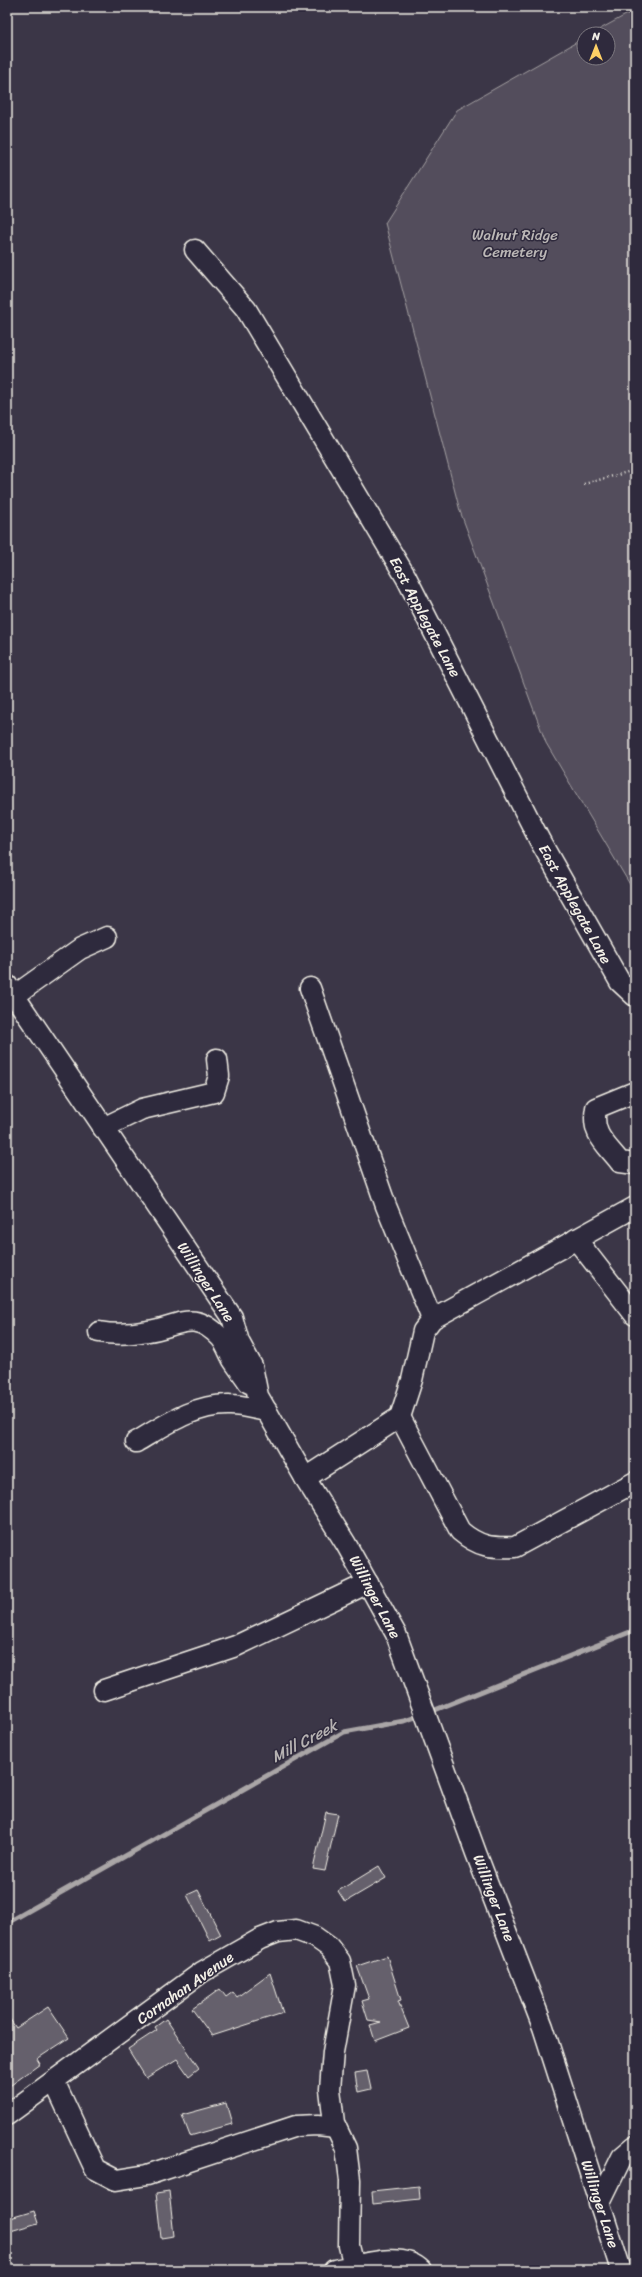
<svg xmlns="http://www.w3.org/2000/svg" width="642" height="2277" viewBox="0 0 642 2277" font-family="Sriracha,sans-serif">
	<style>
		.green { fill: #534e5c; stroke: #a4a0a2 }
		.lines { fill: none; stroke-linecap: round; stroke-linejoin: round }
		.stream { stroke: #aaa6a7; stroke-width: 5 }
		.building { fill: #65616c; stroke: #f4f1e8 }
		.minor-casing { stroke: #f4f1e8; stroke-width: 23 }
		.path { stroke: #f4f1e8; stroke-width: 2.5; stroke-dasharray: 1 3; stroke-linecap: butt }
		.minor { stroke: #2f2a3d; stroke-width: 20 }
		.labels { text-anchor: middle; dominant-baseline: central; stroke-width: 3; stroke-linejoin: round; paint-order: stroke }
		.park-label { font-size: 15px; fill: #bcb8b7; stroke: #2f2a3d }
		.street-label { font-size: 15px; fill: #f4f1e8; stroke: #2f2a3d }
		.water-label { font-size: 16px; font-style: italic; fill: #b6b2b2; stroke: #2f2a3d }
	</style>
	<rect width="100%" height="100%" fill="#3b3647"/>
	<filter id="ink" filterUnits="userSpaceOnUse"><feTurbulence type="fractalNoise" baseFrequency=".025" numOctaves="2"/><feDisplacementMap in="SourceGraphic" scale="8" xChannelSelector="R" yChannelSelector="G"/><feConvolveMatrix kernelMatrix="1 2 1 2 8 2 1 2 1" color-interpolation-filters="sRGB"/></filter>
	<g filter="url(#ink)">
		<path class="green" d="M635,10V893L546,743L460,511L385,223L457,110L584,38V58H608V34H591Z"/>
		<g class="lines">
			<g class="stream">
				<path d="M430,1712L635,1630"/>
				<path d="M7,1923L344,1732L404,1721L422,1715"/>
			</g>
		</g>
		<g class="building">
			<path d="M326,1812L338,1814L325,1871L313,1869Z"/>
			<path d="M379,1866L386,1878L345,1902L338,1891Z"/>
			<path d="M198,1890L221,1935L210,1941L187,1895Z"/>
			<path d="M387,1956L401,2000L398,2001L409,2028L375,2041L370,2025L381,2022L368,2020L362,2001L369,1999L357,1966Z"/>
			<path d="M270,1973L283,2013L212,2036L192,2009L220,1989L226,1997L233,1992L237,1997Z"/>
			<path d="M48,2007L69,2038L37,2059L40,2064L7,2088V2015L16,2028Z"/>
			<path d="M166,2019L199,2068L189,2076L177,2059L146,2078L128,2049L157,2030L155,2027Z"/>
			<path d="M367,2071L371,2089L358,2092L355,2073Z"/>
			<path d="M226,2103L232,2124L190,2136L182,2115Z"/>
			<path d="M419,2186L420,2199L373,2204L372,2191Z"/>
			<path d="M169,2191L174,2236L161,2238L156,2193Z"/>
			<path d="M34,2211L38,2223L7,2232V2219Z"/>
		</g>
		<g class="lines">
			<defs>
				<g id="minor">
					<path d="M195,250L246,309L406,577L540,841L620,982L635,996"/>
					<path d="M7,985L232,1317L239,1342L252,1366L258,1396L305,1478L346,1544L396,1634L476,1853L543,2027L621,2270"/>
					<path d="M310,988L386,1206L432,1319"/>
					<path d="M14,996L80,949L107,937"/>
					<path d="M635,1092L596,1108C591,1134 605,1143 620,1162L635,1164"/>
					<path d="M103,1128L142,1109L214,1092L219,1076L217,1059"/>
					<path d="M576,1239L635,1315"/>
					<path d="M99,1332C115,1335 131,1334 148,1331C178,1327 193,1308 221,1338C226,1344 229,1353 233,1360C238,1368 244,1375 249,1383"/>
					<path d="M400,1417L460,1531C479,1547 491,1548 515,1547L635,1482"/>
					<path d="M136,1442C165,1425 195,1404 230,1405C242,1405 255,1409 267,1411"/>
					<path d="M305,1478L400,1417L412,1380L423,1331L432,1319L635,1207"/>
					<path d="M104,1690L236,1646L368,1583"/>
					<path d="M54,2081L95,2169L116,2180L147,2175L296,2126L318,2125L336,2127"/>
					<path d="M7,2115L202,1972L260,1939L278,1932L296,1930L315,1937L329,1947L340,1961L345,1985L333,2052L330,2089L334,2123L346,2148L350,2180L349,2246L355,2270"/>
					<path d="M599,2204L622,2157L635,2146"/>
					<path d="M334,2270C358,2266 402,2250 421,2270"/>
				</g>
			</defs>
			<use href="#minor" class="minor-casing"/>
			<path class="path" d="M584,484L635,470"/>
			<use href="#minor" class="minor"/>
		</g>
	</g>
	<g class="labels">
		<g class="park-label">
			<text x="515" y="235">Walnut Ridge<tspan x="515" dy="17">Cemetery</tspan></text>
		</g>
		<g class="street-label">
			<text transform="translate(425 617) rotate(62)">East Applegate Lane</text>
			<text transform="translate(575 904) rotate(61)">East Applegate Lane</text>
			<text transform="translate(206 1282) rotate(57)">Willinger Lane</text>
			<text transform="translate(375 1597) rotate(62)">Willinger Lane</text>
			<text transform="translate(494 1898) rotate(69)">Willinger Lane</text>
			<text transform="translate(185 1988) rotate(-35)">Cornahan Avenue</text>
			<text transform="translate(600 2204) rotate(72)">Willinger Lane</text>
		</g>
		<g class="water-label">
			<text transform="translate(304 1741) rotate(-28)">Mill Creek</text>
		</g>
	</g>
	<rect width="642" height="2277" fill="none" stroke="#2f2a3d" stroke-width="24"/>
	<rect x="12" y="12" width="618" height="2253" fill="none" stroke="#f4f1e8" stroke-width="1.5" filter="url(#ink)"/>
	<g transform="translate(596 46)"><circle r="19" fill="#2f2a3d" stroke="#7e7a81"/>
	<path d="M0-3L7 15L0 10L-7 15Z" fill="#ffd166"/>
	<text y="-6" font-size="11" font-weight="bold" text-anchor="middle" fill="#f4f1e8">N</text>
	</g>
</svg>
